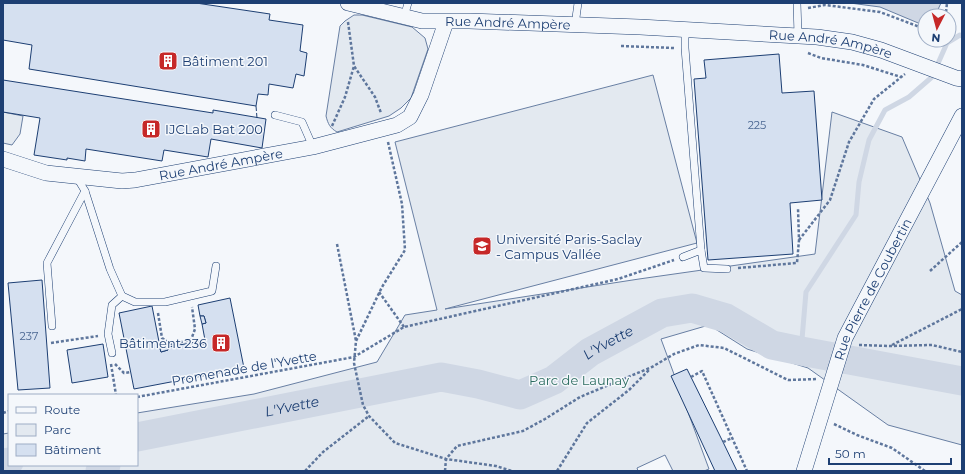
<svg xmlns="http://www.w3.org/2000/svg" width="965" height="474" viewBox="0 0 965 474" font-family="Montserrat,sans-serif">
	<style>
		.green { fill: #e3e9f0; stroke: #687fa3 }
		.water { fill: #cfd7e4; stroke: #687fa3 }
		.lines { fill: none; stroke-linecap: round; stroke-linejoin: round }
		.stream { stroke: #cfd7e4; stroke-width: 5 }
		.river { stroke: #cfd7e4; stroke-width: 29 }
		.building { fill: #d5e0f0; stroke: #1d3f73 }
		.service-casing { stroke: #1d3f73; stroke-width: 8 }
		.minor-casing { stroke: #1d3f73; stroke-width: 16 }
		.path { stroke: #5e769c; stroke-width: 2.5; stroke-dasharray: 3 2; stroke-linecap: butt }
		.service { stroke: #f4f7fb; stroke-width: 7 }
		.minor { stroke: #f4f7fb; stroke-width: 15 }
		.fence { stroke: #1d3f73; stroke-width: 1; stroke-dasharray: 5 2; stroke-linecap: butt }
		.labels { text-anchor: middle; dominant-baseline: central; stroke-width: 3; stroke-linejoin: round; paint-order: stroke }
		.number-label { font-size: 11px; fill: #4b6792 }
		.street-label { font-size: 13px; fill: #1d3f73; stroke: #f4f7fb }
		.poi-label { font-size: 13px; fill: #1d3f73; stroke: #f4f7fb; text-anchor: start }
		.park-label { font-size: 13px; fill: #2c6c60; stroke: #f4f7fb }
		.water-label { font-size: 14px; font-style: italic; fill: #1d3f73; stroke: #f4f7fb }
	</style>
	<rect width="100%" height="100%" fill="#f4f7fb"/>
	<g class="green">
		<path d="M354,15H362L412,27L425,38L428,49L411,98L401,108L389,116L337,132C330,128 328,124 326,116L340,26L345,21Z"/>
		<path d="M653,75L697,243L445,309L639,279L815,254L832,112L902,137L930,203L955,291L962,295V445L888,425L808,368L747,349L709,325L661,339L709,469L704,471H673L665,455L637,468L638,471H3V434L9,433V465H137V413L254,394L377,362L405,315L437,310L395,142Z"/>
		<path d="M3,112L23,116L20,134L12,145L3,143Z"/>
	</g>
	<path class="water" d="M850,3H941L935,16H925V23L923,25L880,7Z"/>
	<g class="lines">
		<path class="stream" d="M801,351L806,292L856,215L859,182L869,140L885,110L909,97L932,77L947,43L960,35L962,36"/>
		<g class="river">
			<path id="s1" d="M137,437L441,377L478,384L520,395L554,380L590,352L662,313L692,308L726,318L772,345L801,351L962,381"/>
			<path d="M3,463L9,462"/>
			<path d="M100,471L106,465"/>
		</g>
	</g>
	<g class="building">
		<path d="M3,3H196L270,14L269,20L303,25L300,51L307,53L304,76L296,74L293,88L269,84L268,95L258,94L256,106L29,69L32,45L3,40Z"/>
		<path d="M779,54L782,93L814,91L822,200L790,203L793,254L708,260L694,79L706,78L704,60Z"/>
		<path d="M3,80L213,113V110L266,119L262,148L211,139L208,157L164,150L162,161L86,149L85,161L67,158V160L34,155L40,118L3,112Z"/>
		<path d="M42,280L50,388L18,390L8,283Z"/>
		<path d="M230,298L244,368L134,389L119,313L152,306L161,352L168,350V347L196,342L197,346L204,344L203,340H205L202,324L206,323L204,316H200L198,305Z"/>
		<path d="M200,316H204L206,323L202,324Z"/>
		<path d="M203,340L204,344L197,346L196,342Z"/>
		<path d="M103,344L108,377L72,383L67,350Z"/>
		<path d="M168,347V350L161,352L160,349Z"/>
		<path d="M687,369L723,442L737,471H715L671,376Z"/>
	</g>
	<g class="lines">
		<defs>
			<g id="service">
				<path d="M797,3L798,35"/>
				<path d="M404,17L408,3"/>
				<path d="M575,25L578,3"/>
				<path d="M685,31V48L701,250"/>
				<path d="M275,115L302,122L313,147"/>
				<path d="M76,176L85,191L110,269L122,296"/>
				<path d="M683,257L701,250L704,268L727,269"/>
				<path d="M52,326L47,263L85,191"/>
				<path d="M112,353L108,334L112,305L122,296L135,302H165L212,291L216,266"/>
			</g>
			<g id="minor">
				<path id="s2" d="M348,3L422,21H469L640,27L817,37L852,42L881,50L956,78L962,79"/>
				<path id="s3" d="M3,159L46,173L122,181L135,180L313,147L397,125L410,117L421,95L446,22"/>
				<path id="s4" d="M804,471L845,338L962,116"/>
			</g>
		</defs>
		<use href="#service" class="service-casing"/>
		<use href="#minor" class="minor-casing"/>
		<g class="path">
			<path d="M808,8L825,5L880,12L925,29"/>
			<path d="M943,16L946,12L947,3"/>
			<path d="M348,22L354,66L375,97L381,113"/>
			<path d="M621,46L674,48"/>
			<path d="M808,53L821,58L863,65L901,77"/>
			<path d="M332,126L345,97L354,66"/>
			<path d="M388,142L402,204L405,250L382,287L356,341L354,363L363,405L369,416L395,443L446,459L496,466L512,471"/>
			<path d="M799,240L830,200L849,142L874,99L905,74"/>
			<path d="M337,244L356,341"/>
			<path d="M738,268L797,263L799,240L798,208"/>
			<path d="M930,271L962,242"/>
			<path d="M379,292L404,327"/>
			<path d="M158,313L162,338L171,344L191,340L195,329L192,307"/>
			<path d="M51,343L98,336"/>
			<path d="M859,345L889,346L932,345L962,352"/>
			<path d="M892,345L962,309"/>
			<path d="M111,364L116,395"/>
			<path d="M115,364L124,373L131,372"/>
			<path d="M691,377L702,371L747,471"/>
			<path d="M137,397L354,357L404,327L618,279L674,260"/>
			<path d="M3,413L9,411"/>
			<path d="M834,424L857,435L892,448L925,471"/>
			<path d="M723,442L732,438"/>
			<path d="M305,471L323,452L369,416"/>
			<path d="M445,471L446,459L457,446L523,431L545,419L580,397L652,367L674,354L699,345L724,348L788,380L817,379"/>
			<path d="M557,471L587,423L629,390L650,369"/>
		</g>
		<use href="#service" class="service"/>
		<use href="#minor" class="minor"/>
		<path class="fence" d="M256,106L257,118"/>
	</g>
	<defs>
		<symbol id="building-square" viewBox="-11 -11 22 22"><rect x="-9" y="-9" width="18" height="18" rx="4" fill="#c62828" stroke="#f4f7fb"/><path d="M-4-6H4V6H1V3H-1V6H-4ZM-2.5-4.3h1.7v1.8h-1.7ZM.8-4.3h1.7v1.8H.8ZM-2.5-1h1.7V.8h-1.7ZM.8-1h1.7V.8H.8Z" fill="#fff"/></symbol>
		<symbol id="university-square" viewBox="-11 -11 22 22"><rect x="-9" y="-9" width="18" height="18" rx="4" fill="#c62828" stroke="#f4f7fb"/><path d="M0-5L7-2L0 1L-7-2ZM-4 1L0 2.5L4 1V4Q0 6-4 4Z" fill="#fff"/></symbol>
	</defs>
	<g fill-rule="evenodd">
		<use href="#building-square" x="157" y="50" width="22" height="22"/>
		<use href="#building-square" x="140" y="118" width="22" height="22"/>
		<use href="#university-square" x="471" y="235" width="22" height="22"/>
		<use href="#building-square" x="210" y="332" width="22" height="22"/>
	</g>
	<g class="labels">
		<g class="number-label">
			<text x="757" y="125">225</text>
			<text x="29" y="336">237</text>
		</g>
		<g class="street-label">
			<text stroke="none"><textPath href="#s2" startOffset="162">Rue André Ampère</textPath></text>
			<text stroke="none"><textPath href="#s2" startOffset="486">Rue André Ampère</textPath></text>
			<text stroke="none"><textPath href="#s3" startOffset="222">Rue André Ampère</textPath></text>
			<text stroke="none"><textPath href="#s4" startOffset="195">Rue Pierre de Coubertin</textPath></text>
			<text transform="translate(244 368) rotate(-10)">Promenade de l'Yvette</text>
		</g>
		<g class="poi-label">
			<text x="182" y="61">Bâtiment 201</text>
			<text x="165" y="129">IJCLab Bat 200</text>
			<text x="496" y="239">Université Paris-Saclay<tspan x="496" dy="15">- Campus Vallée</tspan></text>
			<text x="207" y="343" text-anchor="end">Bâtiment 236</text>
		</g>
		<g class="park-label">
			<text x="579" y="380">Parc de Launay</text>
		</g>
		<g class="water-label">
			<text stroke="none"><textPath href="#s1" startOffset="494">L'Yvette</textPath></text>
			<text stroke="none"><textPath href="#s1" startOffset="158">L'Yvette</textPath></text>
		</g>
	</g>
	<rect width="965" height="474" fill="none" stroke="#1d3f73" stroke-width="8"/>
	<rect x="8" y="394" width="130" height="72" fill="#f4f7fb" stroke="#9eadc5"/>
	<rect x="16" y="407" width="20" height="6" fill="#f4f7fb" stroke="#9eadc5"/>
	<text x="44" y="414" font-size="12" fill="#1d3f73">Route</text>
	<rect x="16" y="424" width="20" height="12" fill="#e3e9f0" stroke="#9eadc5"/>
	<text x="44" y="434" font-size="12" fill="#1d3f73">Parc</text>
	<rect x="16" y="444" width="20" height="12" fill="#d5e0f0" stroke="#9eadc5"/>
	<text x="44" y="454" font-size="12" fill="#1d3f73">Bâtiment</text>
	<g transform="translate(937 28) rotate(186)"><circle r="19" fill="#f4f7fb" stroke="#9eadc5"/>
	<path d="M0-3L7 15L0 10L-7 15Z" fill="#c62828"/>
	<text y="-6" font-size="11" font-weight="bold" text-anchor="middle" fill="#1d3f73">N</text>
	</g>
	<path d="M829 458v6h122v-6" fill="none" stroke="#1d3f73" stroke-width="2"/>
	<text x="835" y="458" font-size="12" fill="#1d3f73" stroke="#f4f7fb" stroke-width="3" paint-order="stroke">50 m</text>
</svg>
